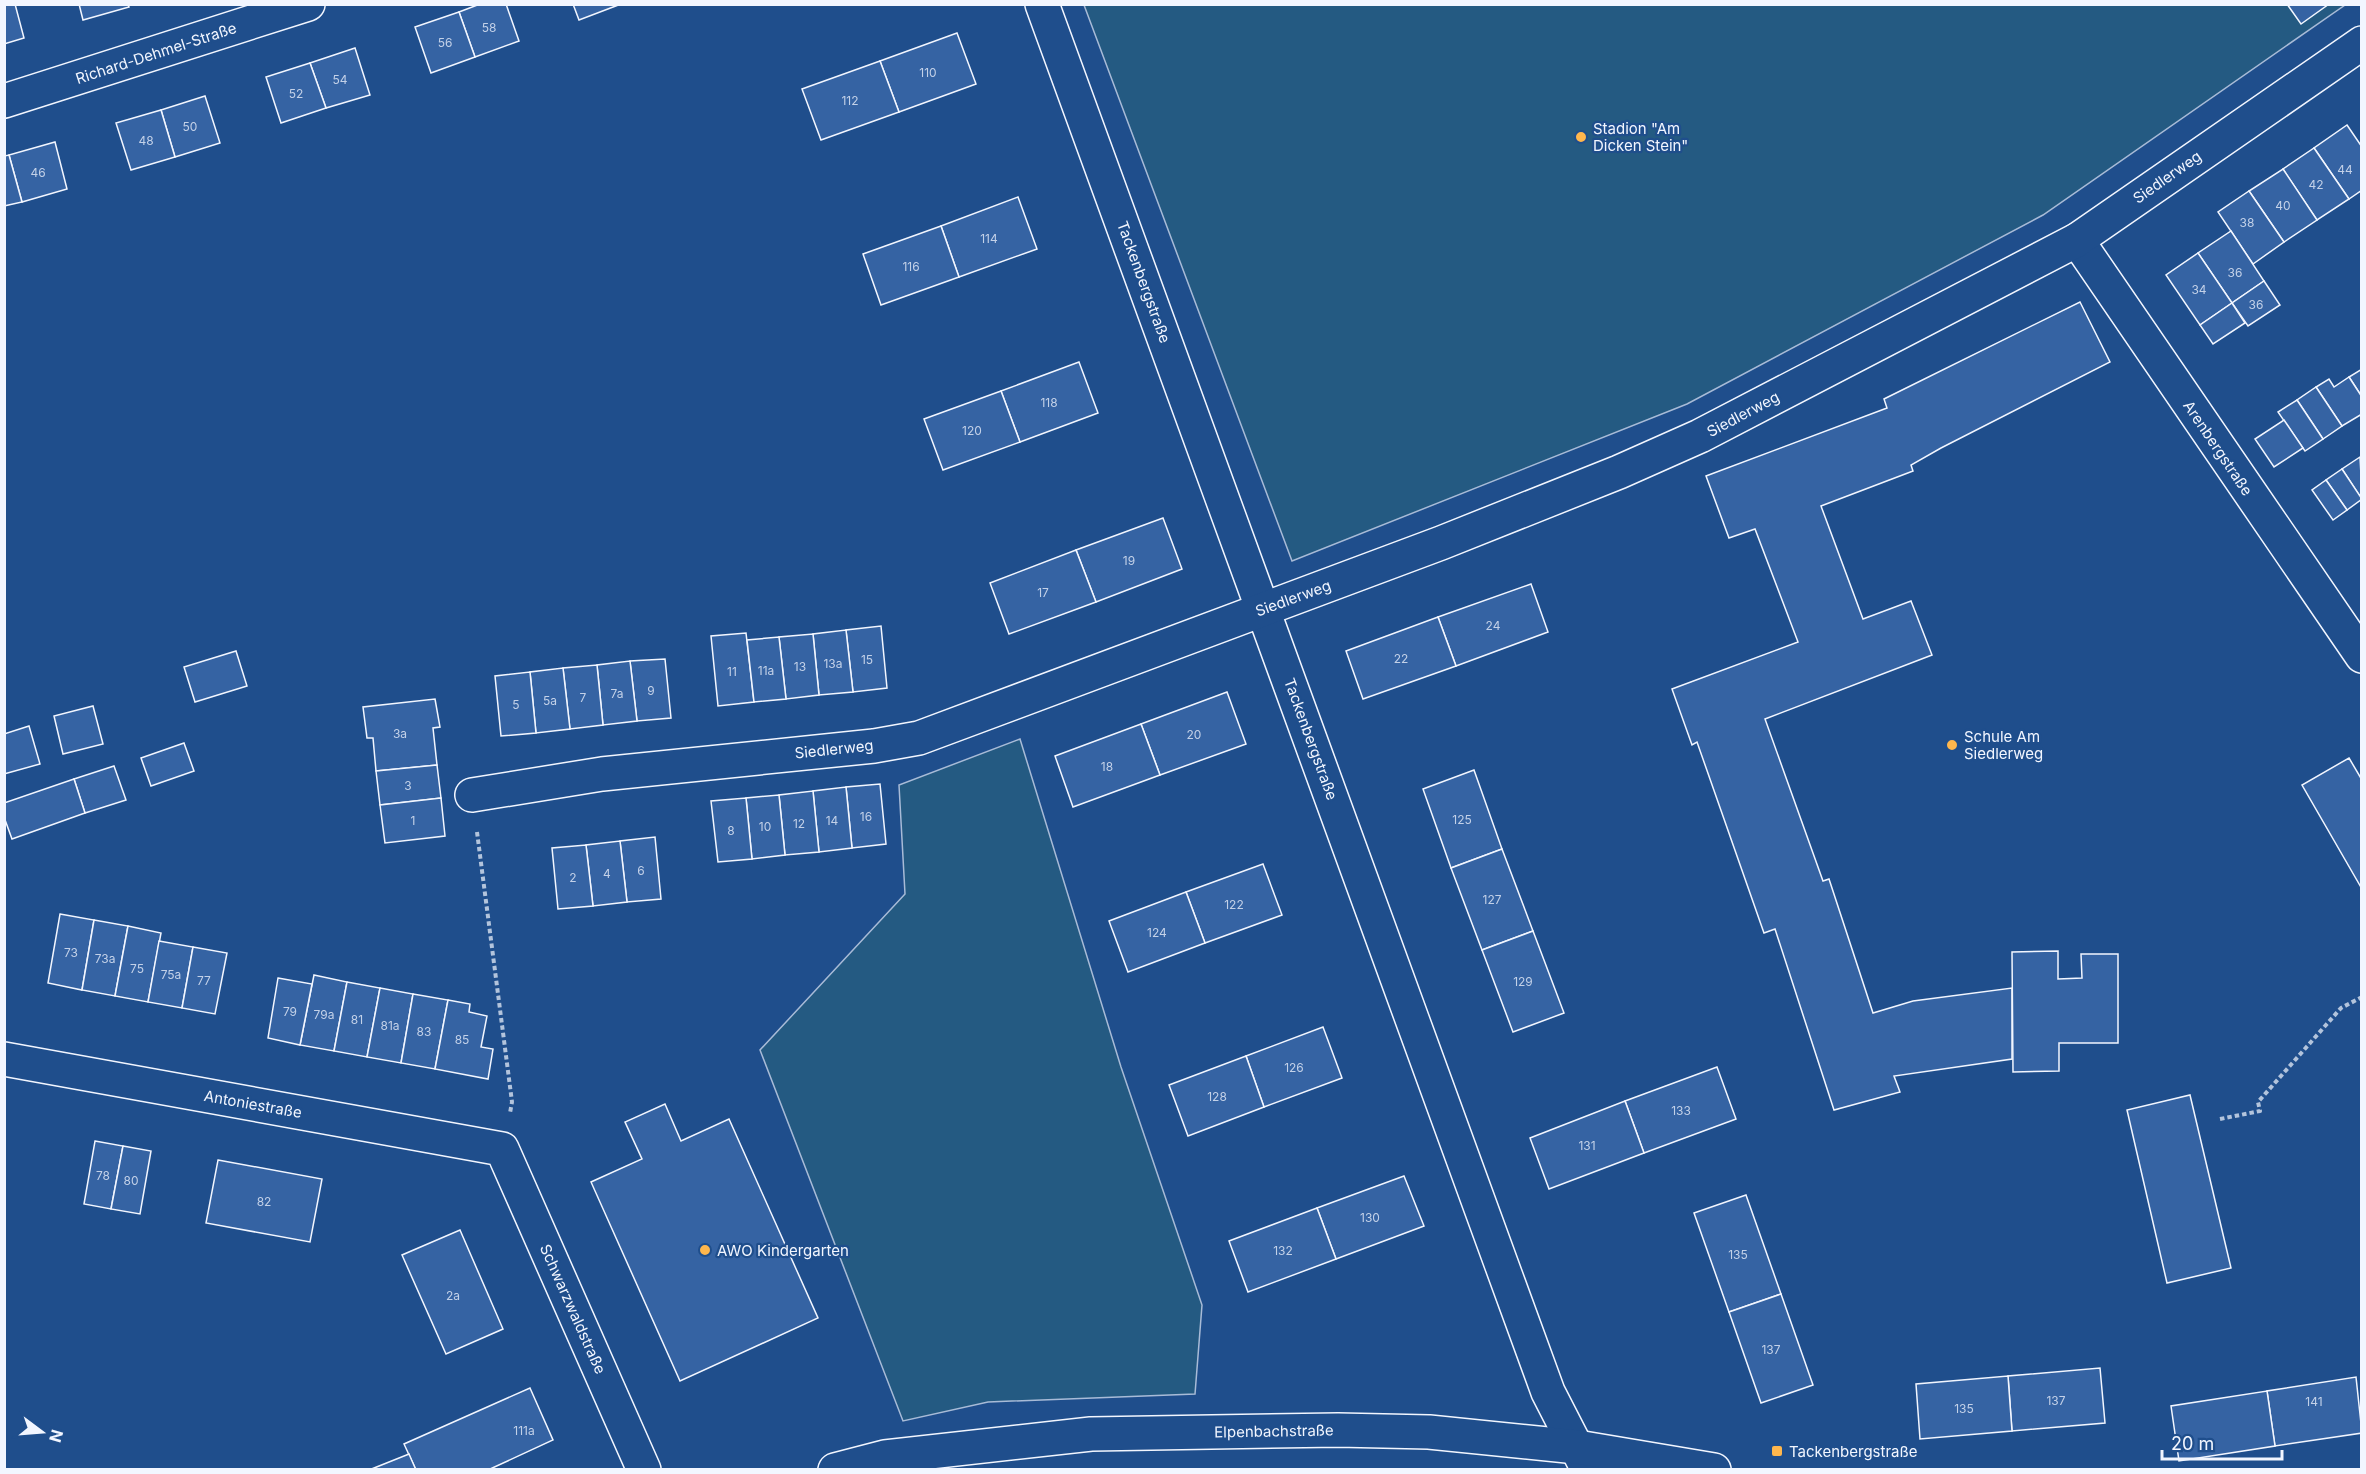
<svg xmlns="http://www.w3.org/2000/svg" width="2366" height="1474" viewBox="0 0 2366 1474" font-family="Inter,sans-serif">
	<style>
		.green { fill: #245a82; stroke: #a8bbd7; stroke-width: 1.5 }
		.building { fill: #3563a3; stroke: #f2f6ff; stroke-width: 1.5 }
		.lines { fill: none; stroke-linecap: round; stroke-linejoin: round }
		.minor-casing { stroke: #f2f6ff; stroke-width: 36 }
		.path { stroke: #b3c4dc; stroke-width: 4; stroke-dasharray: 4.5 3; stroke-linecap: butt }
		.minor { stroke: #1f4e8c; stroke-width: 33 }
		.poi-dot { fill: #ffb74d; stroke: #1f4e8c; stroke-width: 2 }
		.labels { text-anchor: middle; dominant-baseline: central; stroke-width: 4.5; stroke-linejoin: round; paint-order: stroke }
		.number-label { font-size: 12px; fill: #c3d1e8 }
		.street-label { font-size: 15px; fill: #f2f6ff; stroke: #1f4e8c }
		.poi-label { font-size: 15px; fill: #f2f6ff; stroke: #1f4e8c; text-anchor: start }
	</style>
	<rect width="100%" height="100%" fill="#1f4e8c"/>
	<g class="green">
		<path d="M1084,5H2345L2043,215L1687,404L1292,561Z"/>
		<path d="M1020,739L1121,1067L1202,1305L1195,1394L988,1402L903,1421L760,1050L905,894L899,785Z"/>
	</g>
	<g class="building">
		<path d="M4,4H15L24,38L4,44Z"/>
		<path d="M79,4H128L129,7L83,20Z"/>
		<path d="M480,4H506L519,41L475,57L459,12Z"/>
		<path d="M573,4H621L579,20Z"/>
		<path d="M2287,4H2329L2301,24Z"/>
		<path d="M459,12L475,57L431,73L415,27Z"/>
		<path d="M957,33L976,84L899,112L880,61Z"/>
		<path d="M355,48L370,95L326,108L310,63Z"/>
		<path d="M880,61L899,112L821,140L802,89Z"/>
		<path d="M310,63L326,108L281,123L266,77Z"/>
		<path d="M205,96L220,143L175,157L161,110Z"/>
		<path d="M161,110L175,157L131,170L116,123Z"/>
		<path d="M2347,125L2362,147V190L2349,199L2314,148Z"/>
		<path d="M55,142L67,189L22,202L9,155Z"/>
		<path d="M2314,148L2349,199L2317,220L2283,169Z"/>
		<path d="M9,155L22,202L4,206V156Z"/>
		<path d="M2283,169L2317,220L2284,242L2249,191Z"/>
		<path d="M2249,191L2284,242L2253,264L2218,212Z"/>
		<path d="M1018,197L1037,249L959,277L941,226Z"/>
		<path d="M941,226L959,277L881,305L863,254Z"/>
		<path d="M2231,231L2264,281L2232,303L2198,253Z"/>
		<path d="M2198,253L2232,303L2200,325L2166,275Z"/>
		<path d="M2264,281L2280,305L2248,326L2232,303Z"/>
		<path d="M2080,302L2110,362L1941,448L1911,465L1913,471L1821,506L1863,619L1911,601L1932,655L1765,719L1823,881L1829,879L1873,1013L1913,1001L2012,988V1059L1894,1076L1900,1092L1834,1110L1775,929L1764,933L1697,742L1692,745L1672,689L1798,642L1755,529L1729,538L1706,476L1887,408L1884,399Z"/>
		<path d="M2232,303L2245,323L2213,344L2200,325Z"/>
		<path d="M1079,362L1098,413L1020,442L1001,391Z"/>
		<path d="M2362,369V397L2349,377Z"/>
		<path d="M2349,377L2362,397V414L2342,426L2316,387L2329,379L2334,387Z"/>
		<path d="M2316,387L2342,426L2323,439L2297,400Z"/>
		<path d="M1001,391L1020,442L943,470L924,419Z"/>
		<path d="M2297,400L2323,439L2305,451L2278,412Z"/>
		<path d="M2284,420L2303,448L2274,467L2255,439Z"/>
		<path d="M2360,457L2362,494L2359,495L2342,469Z"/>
		<path d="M2342,469L2362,499L2347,510L2326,480Z"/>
		<path d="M2326,480L2347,510L2333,520L2312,490Z"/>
		<path d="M1163,518L1182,569L1096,602L1076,550Z"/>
		<path d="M1076,550L1096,602L1009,634L990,583Z"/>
		<path d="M1531,584L1548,632L1456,666L1438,617Z"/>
		<path d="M1438,617L1456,666L1363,699L1346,651Z"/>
		<path d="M881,626L887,688L853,692L846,630Z"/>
		<path d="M846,630L853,692L819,695L813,634Z"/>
		<path d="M746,633L754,702L718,706L711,636Z"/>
		<path d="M813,634L819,695L786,699L779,637Z"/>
		<path d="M779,637L786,699L754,702L747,640Z"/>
		<path d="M236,651L247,686L195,702L184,667Z"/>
		<path d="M665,659L671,718L637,721L630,661Z"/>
		<path d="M630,661L637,721L603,725L597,665Z"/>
		<path d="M597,665L603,725L570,729L563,668Z"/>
		<path d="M563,668L570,729L536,733L530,672Z"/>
		<path d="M530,672L536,733L501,736L495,676Z"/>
		<path d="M1227,692L1246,744L1160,775L1141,724Z"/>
		<path d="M435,699L440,727L433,728L437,765L376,771L373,738H367L363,707Z"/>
		<path d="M93,706L103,744L63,754L54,716Z"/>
		<path d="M1141,724L1160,775L1073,807L1055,756Z"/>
		<path d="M29,726L40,764L4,774V734Z"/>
		<path d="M184,743L194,771L151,786L141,758Z"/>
		<path d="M2349,758L2362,780V889L2302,785Z"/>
		<path d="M437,765L441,798L380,805L376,771Z"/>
		<path d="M114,766L126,800L85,813L74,779Z"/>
		<path d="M1474,770L1502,849L1451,868L1423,789Z"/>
		<path d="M74,779L85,813L12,839L4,817V803Z"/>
		<path d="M880,784L886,844L852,848L846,787Z"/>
		<path d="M846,787L852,848L819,852L813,791Z"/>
		<path d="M813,791L819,852L785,855L779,795Z"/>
		<path d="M779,795L785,855L752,859L746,798Z"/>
		<path d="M441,798L445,836L385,843L380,805Z"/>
		<path d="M746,798L752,859L718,862L711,801Z"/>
		<path d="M655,837L661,899L627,902L620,841Z"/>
		<path d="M620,841L627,902L593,906L586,845Z"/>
		<path d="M586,845L593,906L558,909L552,848Z"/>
		<path d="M1502,849L1533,931L1482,950L1451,868Z"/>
		<path d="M1263,864L1282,915L1205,943L1186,892Z"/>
		<path d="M1186,892L1205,943L1128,972L1109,921Z"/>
		<path d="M60,914L94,920L82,990L48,983Z"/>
		<path d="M94,920L128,926L115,996L82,990Z"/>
		<path d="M128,926L161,933L148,1002L115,996Z"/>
		<path d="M1533,931L1564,1013L1513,1032L1482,950Z"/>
		<path d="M159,941L193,947L182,1008L148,1002Z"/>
		<path d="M193,947L227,953L215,1014L182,1008Z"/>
		<path d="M2058,951V979L2082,978L2081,954H2118V1043H2059V1071L2013,1072L2012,952Z"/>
		<path d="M314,975L347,982L334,1051L300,1045Z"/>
		<path d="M278,978L312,984L300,1045L268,1038Z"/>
		<path d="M347,982L380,988L367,1057L334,1051Z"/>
		<path d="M380,988L413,994L401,1063L367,1057Z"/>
		<path d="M413,994L448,1000L435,1069L401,1063Z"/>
		<path d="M448,1000L470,1004L469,1012L487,1016L481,1047L493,1049L488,1079L435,1069Z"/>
		<path d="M1323,1027L1342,1078L1264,1107L1246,1056Z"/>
		<path d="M1246,1056L1264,1107L1188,1136L1169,1085Z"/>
		<path d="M1717,1067L1736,1119L1644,1153L1625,1101Z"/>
		<path d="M2190,1095L2231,1268L2167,1283L2127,1110Z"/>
		<path d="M1625,1101L1644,1153L1549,1189L1530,1138Z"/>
		<path d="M665,1104L681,1141L729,1119L818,1318L680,1381L591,1182L642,1159L625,1122Z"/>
		<path d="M95,1141L123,1146L111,1209L84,1204Z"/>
		<path d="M123,1146L151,1151L140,1214L111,1209Z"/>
		<path d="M218,1160L322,1179L310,1242L206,1223Z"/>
		<path d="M1404,1176L1424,1226L1336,1259L1317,1208Z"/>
		<path d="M1746,1195L1781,1294L1729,1312L1694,1213Z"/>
		<path d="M1317,1208L1336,1259L1248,1292L1229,1241Z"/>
		<path d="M460,1230L503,1329L446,1354L402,1255Z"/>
		<path d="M1781,1294L1813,1385L1761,1403L1729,1312Z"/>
		<path d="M2100,1368L2105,1423L2012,1431L2008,1376Z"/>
		<path d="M2008,1376L2012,1431L1920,1439L1916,1384Z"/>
		<path d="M2356,1377L2362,1433L2275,1446L2267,1391Z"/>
		<path d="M530,1388L553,1440L488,1470H416L404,1444Z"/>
		<path d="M2267,1391L2275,1446L2179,1461L2171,1406Z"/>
		<path d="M409,1454L416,1470H369Z"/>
	</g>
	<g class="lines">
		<defs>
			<g id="minor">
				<path d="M1042,4L1548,1392L1588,1470"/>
				<path d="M4,101L308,4"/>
				<path d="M2077,240L2362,656"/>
				<path d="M472,795L602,774L874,746L919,738L1441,543L1619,472L1700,436L2077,240L2362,43"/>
				<path d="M4,1059L502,1149L644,1470"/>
				<path d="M835,1470L885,1457L1091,1434L1338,1430L1429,1432L1577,1447L1714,1470"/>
			</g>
		</defs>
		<use href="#minor" class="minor-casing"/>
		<g class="path">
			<path d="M477,832L512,1102L510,1113"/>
			<path d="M2220,1119L2260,1111L2258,1102L2341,1008L2362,997"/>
		</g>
		<use href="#minor" class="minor"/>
	</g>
	<g class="poi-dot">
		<circle cx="1581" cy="137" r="6"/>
		<circle cx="1952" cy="745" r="6"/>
		<circle cx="705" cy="1250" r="6"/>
		<rect x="1771" y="1445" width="12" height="12" rx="3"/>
	</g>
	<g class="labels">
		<g class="number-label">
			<text x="489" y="27">58</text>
			<text x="445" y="42">56</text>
			<text x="928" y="72">110</text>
			<text x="340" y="79">54</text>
			<text x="296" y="93">52</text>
			<text x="850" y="100">112</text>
			<text x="190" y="126">50</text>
			<text x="146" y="140">48</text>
			<text x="2345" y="169">44</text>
			<text x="38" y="172">46</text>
			<text x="2316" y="184">42</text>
			<text x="2283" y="205">40</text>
			<text x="2247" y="222">38</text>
			<text x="989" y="238">114</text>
			<text x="911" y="266">116</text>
			<text x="2235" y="272">36</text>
			<text x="2199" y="289">34</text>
			<text x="2256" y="304">36</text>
			<text x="1049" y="402">118</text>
			<text x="972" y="430">120</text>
			<text x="1129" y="560">19</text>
			<text x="1043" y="592">17</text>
			<text x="1493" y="625">24</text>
			<text x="1401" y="658">22</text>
			<text x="867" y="659">15</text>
			<text x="833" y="663">13a</text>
			<text x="800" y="666">13</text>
			<text x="766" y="670">11a</text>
			<text x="732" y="671">11</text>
			<text x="651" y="690">9</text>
			<text x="617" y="693">7a</text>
			<text x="583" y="697">7</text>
			<text x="550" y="700">5a</text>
			<text x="516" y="704">5</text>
			<text x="400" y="733">3a</text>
			<text x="1194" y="734">20</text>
			<text x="1107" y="766">18</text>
			<text x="408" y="785">3</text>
			<text x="866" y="816">16</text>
			<text x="1462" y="819">125</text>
			<text x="413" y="820">1</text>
			<text x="832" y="820">14</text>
			<text x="799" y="823">12</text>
			<text x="765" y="826">10</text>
			<text x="731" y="830">8</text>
			<text x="641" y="870">6</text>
			<text x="607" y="873">4</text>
			<text x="573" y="877">2</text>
			<text x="1492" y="899">127</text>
			<text x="1234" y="904">122</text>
			<text x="1157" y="932">124</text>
			<text x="71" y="952">73</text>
			<text x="105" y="958">73a</text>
			<text x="137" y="968">75</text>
			<text x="171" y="974">75a</text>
			<text x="204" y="980">77</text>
			<text x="1523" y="981">129</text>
			<text x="290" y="1011">79</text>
			<text x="324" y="1014">79a</text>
			<text x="357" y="1019">81</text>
			<text x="390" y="1025">81a</text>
			<text x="424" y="1031">83</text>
			<text x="462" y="1039">85</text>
			<text x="1294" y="1067">126</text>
			<text x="1217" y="1096">128</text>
			<text x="1681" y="1110">133</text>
			<text x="1587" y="1145">131</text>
			<text x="103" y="1175">78</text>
			<text x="131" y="1180">80</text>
			<text x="264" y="1201">82</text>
			<text x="1370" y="1217">130</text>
			<text x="1283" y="1250">132</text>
			<text x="1738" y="1254">135</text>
			<text x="453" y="1295">2a</text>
			<text x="1771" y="1349">137</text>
			<text x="2056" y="1400">137</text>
			<text x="2314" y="1401">141</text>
			<text x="1964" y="1408">135</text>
			<text x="524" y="1430">111a</text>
		</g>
		<g class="street-label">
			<text transform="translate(156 53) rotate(-18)">Richard-Dehmel-Straße</text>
			<text transform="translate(2167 177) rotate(-35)">Siedlerweg</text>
			<text transform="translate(1144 282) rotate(70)">Tackenbergstraße</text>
			<text transform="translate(1743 414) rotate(-28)">Siedlerweg</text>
			<text transform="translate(2218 448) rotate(56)">Arenbergstraße</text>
			<text transform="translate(1293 598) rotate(-20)">Siedlerweg</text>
			<text transform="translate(1311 739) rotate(70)">Tackenbergstraße</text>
			<text transform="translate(834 749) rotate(-6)">Siedlerweg</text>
			<text transform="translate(253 1104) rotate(10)">Antoniestraße</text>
			<text transform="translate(573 1309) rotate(66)">Schwarzwaldstraße</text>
			<text transform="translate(1274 1431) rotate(-1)">Elpenbachstraße</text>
		</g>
		<g class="poi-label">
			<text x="1593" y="128">Stadion "Am<tspan x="1593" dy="17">Dicken Stein"</tspan></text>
			<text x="1964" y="736">Schule Am<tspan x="1964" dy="17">Siedlerweg</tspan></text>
			<text x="717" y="1250">AWO Kindergarten</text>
			<text x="1789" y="1451">Tackenbergstraße</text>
		</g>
	</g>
	<rect width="2366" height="1474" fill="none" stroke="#f2f6ff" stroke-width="12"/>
	<g transform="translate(42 1432) rotate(106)" stroke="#1f4e8c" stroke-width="4.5" paint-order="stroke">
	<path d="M0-4.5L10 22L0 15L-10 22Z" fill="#f2f6ff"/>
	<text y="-9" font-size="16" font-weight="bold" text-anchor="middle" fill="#f2f6ff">N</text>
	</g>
	<path d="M2162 1450v9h120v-9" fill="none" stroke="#f2f6ff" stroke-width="3"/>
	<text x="2171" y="1450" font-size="18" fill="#f2f6ff" stroke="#1f4e8c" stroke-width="4.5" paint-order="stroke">20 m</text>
</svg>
